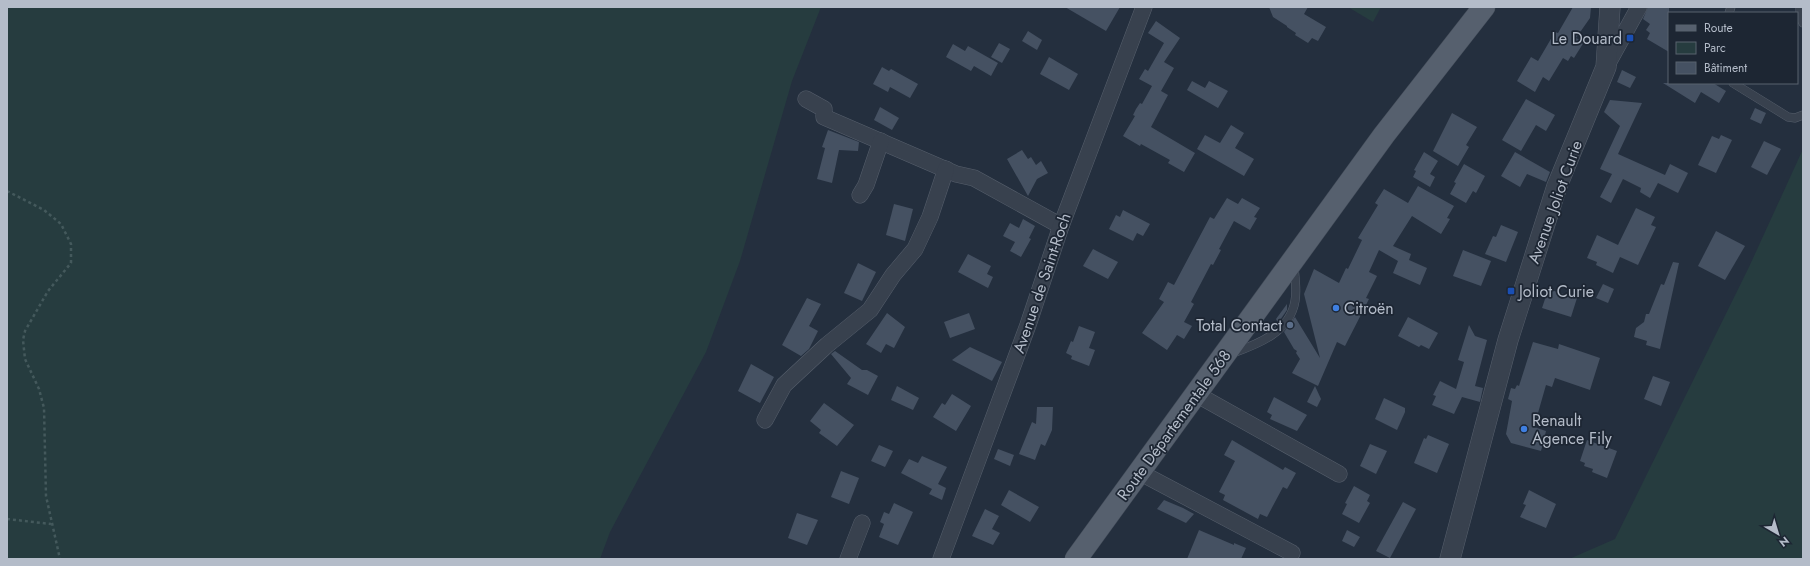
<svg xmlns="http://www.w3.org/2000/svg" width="1810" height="566" viewBox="0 0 1810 566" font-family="Jost,sans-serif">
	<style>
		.green { fill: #263c3f }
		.building { fill: #455162 }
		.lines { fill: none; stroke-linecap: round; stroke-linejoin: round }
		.service-casing { stroke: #565f6c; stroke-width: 9 }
		.minor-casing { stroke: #565f6c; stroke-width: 17 }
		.tertiary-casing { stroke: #565f6c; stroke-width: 21 }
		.primary-casing { stroke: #414a57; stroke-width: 23 }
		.path { stroke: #44595c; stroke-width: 2.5; stroke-dasharray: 3 3; stroke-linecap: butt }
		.service { stroke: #38414e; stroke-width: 8 }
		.minor { stroke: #38414e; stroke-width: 16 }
		.tertiary { stroke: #38414e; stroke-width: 20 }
		.primary { stroke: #56606e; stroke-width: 22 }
		.transit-dot { fill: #1a4fb4; stroke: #1d2633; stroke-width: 1.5 }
		.shop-dot { fill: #3f7fe0; stroke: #1d2633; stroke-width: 1.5 }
		.service-dot { fill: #5c6f8a; stroke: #1d2633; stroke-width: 1.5 }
		.labels { text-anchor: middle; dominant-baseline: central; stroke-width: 3.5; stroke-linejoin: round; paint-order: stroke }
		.poi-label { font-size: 16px; fill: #b4bcc9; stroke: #1d2633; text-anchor: start }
		.street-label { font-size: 16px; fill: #b4bcc9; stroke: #1d2633 }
	</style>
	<rect width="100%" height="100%" fill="#242f3e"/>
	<g class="green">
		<path d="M7,7H821L792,81L740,261L706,352L610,532L600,559H7Z"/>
		<path d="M1348,7H1381L1373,22Z"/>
		<path d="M1803,149V559H1569L1615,539L1749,267Z"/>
	</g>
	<g class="building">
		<path d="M1065,7H1120L1106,31Z"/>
		<path d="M1269,7H1308L1304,14L1326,27L1318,41L1312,38L1308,43L1295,35L1296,33L1287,27V26L1273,17Z"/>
		<path d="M1573,7H1591L1590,18L1576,38L1584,42L1574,58L1571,56L1568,61L1563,58L1549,81L1543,77L1535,92L1517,81L1531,57L1538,61L1555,32L1558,33Z"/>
		<path d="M1648,7H1669V52L1647,39L1650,33L1646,30L1650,24L1643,19Z"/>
		<path d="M1156,21L1180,38L1164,62L1174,68L1161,91L1168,95L1151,127L1195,153L1184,172L1168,163L1170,160L1141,144L1140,146L1123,136L1135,116L1133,115L1136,109L1140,103L1142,104L1152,86L1139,79L1145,69L1148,71L1164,43L1148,33Z"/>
		<path d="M1028,31L1042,40L1037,50L1022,41Z"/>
		<path d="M999,43L1010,49L1002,63L991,57Z"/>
		<path d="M953,44L965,51L968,46L998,63L991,76L974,66L971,71L946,57Z"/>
		<path d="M1049,57L1078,74L1069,90L1040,74Z"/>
		<path d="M882,67L889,71L891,69L918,84L910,98L890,87L888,92L873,84Z"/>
		<path d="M1622,70L1636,77L1630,88L1617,82Z"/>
		<path d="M1192,81L1205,88L1209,81L1228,91L1218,108L1187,90Z"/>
		<path d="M1663,83H1713L1726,91L1719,103L1701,92L1695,103Z"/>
		<path d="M1526,99L1555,115L1546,131L1536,125L1521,151L1502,140Z"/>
		<path d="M1610,100L1642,103L1618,154L1665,175L1670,164L1688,173L1678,193L1658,183L1650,198L1640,192L1641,188L1623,179L1611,203L1600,197L1612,174L1600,169L1620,126L1604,112Z"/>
		<path d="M880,107L899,118L892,130L874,120Z"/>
		<path d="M1755,108L1766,113L1761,124L1750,119Z"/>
		<path d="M1452,113L1477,127L1466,145L1469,147L1458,166L1433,151Z"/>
		<path d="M1231,125L1244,133L1235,148L1254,159L1244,176L1197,149L1205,135L1220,143Z"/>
		<path d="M828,130L859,142L858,151L839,150L832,183L817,179L825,148L822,147Z"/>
		<path d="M1721,135L1732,140L1716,173L1698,165L1712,136L1719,139Z"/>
		<path d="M1764,141L1781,149L1767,175L1751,167Z"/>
		<path d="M1022,150L1028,159L1031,157L1036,165L1041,161L1048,173L1037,179L1028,196L1007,159Z"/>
		<path d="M1424,152L1438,161L1430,174L1435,177L1430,187L1413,177L1416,171L1414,170Z"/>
		<path d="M1515,152L1550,172L1546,182L1527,174L1520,187L1501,176Z"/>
		<path d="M1464,164L1485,176L1476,193L1473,191L1466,203L1450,194L1456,183L1454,182Z"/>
		<path d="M1418,186L1454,206L1447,218L1450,219L1441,234L1412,216L1393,246L1411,254L1409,260L1427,268L1420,285L1393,273L1398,261L1379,250L1369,272L1377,276L1366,298L1369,299L1345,346L1337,342L1318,386L1292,373L1300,359L1296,353L1297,351L1294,349L1284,332L1295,317L1320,358L1304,294L1314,269L1339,283L1346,268L1348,269L1362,240L1358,238L1378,205L1375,203L1384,189L1408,203Z"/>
		<path d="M1227,198L1238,204L1242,198L1260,208L1254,217L1257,218L1250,230L1234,221L1219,249L1221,250L1213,265L1211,264L1191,302L1194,304L1184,322L1192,326L1184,339L1177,335L1167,350L1142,333L1164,302L1159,299L1168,282L1174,285L1210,217L1214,219Z"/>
		<path d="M894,204L913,209L905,241L886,235Z"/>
		<path d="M1636,208L1655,217L1651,225L1656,227L1638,265L1620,257L1613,273L1596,265L1597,262L1587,258L1597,235L1618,245Z"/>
		<path d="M1123,210L1150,224L1143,236L1137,233L1133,241L1109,229L1116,215L1120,217Z"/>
		<path d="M1023,219L1035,226L1029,238L1031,239L1021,257L1010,251L1015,242L1003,236L1010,223L1019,228Z"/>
		<path d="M1501,225L1518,232L1506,262L1485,254L1493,236L1496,237Z"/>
		<path d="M1716,231L1745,246L1725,280L1698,266Z"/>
		<path d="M1093,249L1118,262L1108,279L1083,266Z"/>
		<path d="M1463,250L1491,261L1481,286L1453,276Z"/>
		<path d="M968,254L991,266L987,274L993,277L988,288L958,272Z"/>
		<path d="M1673,262L1679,263L1660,349L1646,345L1647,341L1634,337L1636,328L1644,322L1646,314H1649L1661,284L1664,285Z"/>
		<path d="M858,263L876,272L862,301L844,293Z"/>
		<path d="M1603,284L1614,289L1608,303L1596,298Z"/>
		<path d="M1551,290L1577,298L1571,317L1542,308L1546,296L1549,298Z"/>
		<path d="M807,298L821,304L809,326L818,331L809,349L801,356L782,345Z"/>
		<path d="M1287,304V310L1278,323L1276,319Z"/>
		<path d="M887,313L905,327L894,348L886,344L881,353L866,344Z"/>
		<path d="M969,313L975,329L950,338L944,322Z"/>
		<path d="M1408,317L1438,333L1429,349L1421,345L1419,347L1398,336Z"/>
		<path d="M1469,325L1475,336L1487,340L1475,386L1483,388L1480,402L1462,397L1454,414L1432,405L1436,396L1433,395L1440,381L1456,389L1464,362L1458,360Z"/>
		<path d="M1079,326L1095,332L1089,348L1095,350L1089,366L1071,359L1072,356L1066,353L1071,341L1073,342Z"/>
		<path d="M1533,342L1558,349L1559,344L1600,358L1590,390L1555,378L1552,387L1546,385L1534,427L1546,431L1541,451L1511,443L1506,434L1512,401L1508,399L1511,388L1515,389L1517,385L1519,386Z"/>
		<path d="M970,347L1002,362L992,381L952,360Z"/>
		<path d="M835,351L862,370H867L878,376L868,395L847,384L851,378L831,354Z"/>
		<path d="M751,364L774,377L760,403L738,391Z"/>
		<path d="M1653,376L1670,382L1661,406L1644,399Z"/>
		<path d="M897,386L919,398L913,410L891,400Z"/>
		<path d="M1315,386L1321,399L1317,407L1307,402Z"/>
		<path d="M952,394L971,406L956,431L933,417L942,403L945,405Z"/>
		<path d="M1274,397L1307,415L1297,431L1270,419L1272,415L1267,412Z"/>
		<path d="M1384,398L1405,408V412L1397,430L1375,419Z"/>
		<path d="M824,403L854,425L837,446L819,433L821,430L810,421Z"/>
		<path d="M1037,407H1053L1052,430L1045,446L1041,444L1035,460L1019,454L1032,422L1036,424Z"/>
		<path d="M1428,435L1449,444L1437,473L1414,463L1424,438L1426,439Z"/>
		<path d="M1232,440L1283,470L1285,467L1296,473L1287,489L1283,487L1267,517L1260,514L1258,519L1223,500L1225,495L1219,492L1235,461L1224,455Z"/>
		<path d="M1587,440L1617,451L1607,478L1592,472L1593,469L1584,466L1585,463L1580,461Z"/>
		<path d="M1370,444L1387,451L1376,474L1360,466Z"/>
		<path d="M879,445L893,451L885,467L871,461Z"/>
		<path d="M998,449L1014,455L1010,466L994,459Z"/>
		<path d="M922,456L947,467L938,484L946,488L942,500L929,494L932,489L901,473L909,459L918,463Z"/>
		<path d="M841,471L859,478L849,504L831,497Z"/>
		<path d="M1354,486L1370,495L1367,501L1370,503L1359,523L1342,514L1347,504L1345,503Z"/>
		<path d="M1009,490L1039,507L1030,522L1001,505Z"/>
		<path d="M1529,490L1556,504L1546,528L1520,517L1526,505L1523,504Z"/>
		<path d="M1164,500L1183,508L1194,514L1186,523L1157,509Z"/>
		<path d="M1403,502L1416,509L1390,558L1376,551Z"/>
		<path d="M894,503L913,512L898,545L879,537L884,524L880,522L884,512L889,514Z"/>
		<path d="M985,509L999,516L992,529L1000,533L993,545L972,536Z"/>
		<path d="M797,513L818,520L807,545L788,538Z"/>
		<path d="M1199,530L1234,545V543L1246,548L1241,559H1187Z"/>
		<path d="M1347,530L1360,537L1354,547L1342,541Z"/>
	</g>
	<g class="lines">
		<defs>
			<g id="service">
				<path d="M1800,7V17L1803,23"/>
				<path d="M1729,13L1731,7"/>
				<path d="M1733,83L1788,117L1795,118L1803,115"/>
				<path d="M1233,353C1258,344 1290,332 1295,301C1297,290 1295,277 1294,267"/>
			</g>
			<g id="minor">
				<path d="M1607,65L1639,7"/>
				<path d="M806,99L824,109V117L956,174L974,178L1061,226"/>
				<path d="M860,195L866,185L881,141"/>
				<path d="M1196,394L1339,474"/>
				<path d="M765,420L784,385L827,345L870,310L893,275L915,249L930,217L946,169"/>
				<path d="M1139,472L1292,553"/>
				<path d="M848,559L862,523"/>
				<path d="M941,559L1028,325L1061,226L1144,7"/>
			</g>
			<path id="tertiary" d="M1450,559L1508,340L1557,186L1606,67L1610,7"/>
			<path id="primary" d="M1076,559L1384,135L1484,7"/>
		</defs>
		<use href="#service" class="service-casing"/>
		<use href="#minor" class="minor-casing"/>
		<use href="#tertiary" class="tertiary-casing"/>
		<use href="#primary" class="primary-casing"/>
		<g class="path">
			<path d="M7,191L44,210L61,224L71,244V263L48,291L25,331L23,340L25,359L39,389L44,408L46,496L60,559"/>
			<path d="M7,519L51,524"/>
		</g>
		<use href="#service" class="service"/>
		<use href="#minor" class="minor"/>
		<use href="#tertiary" class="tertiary"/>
		<use href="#primary" class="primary"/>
	</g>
	<g class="transit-dot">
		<rect x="1626" y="34" width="8" height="8" rx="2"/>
		<rect x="1507" y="287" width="8" height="8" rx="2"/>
	</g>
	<g class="shop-dot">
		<circle cx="1336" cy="308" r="4"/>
		<circle cx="1524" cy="429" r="4"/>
	</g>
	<circle class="service-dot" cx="1290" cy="325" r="4"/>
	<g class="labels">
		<g class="poi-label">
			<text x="1622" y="38" text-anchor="end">Le Douard</text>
			<text x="1519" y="291">Joliot Curie</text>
			<text x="1344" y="308">Citroën</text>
			<text x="1282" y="325" text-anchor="end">Total Contact</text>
			<text x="1532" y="420">Renault<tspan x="1532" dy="18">Agence Fily</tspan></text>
		</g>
		<g class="street-label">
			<text transform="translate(1555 202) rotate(-70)">Avenue Joliot Curie</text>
			<text transform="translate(1042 283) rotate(-71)">Avenue de Saint-Roch</text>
			<text transform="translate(1174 425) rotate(-54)">Route Départementale 568</text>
		</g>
	</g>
	<rect width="1810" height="566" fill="none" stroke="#b4bcc9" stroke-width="16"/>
	<rect x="1668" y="12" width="130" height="72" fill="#1d2633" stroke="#59626f"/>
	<rect x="1676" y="25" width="20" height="6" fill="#56606e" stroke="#59626f"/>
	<text x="1704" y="32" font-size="12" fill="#b4bcc9">Route</text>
	<rect x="1676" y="42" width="20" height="12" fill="#263c3f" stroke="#59626f"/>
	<text x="1704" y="52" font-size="12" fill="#b4bcc9">Parc</text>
	<rect x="1676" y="62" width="20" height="12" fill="#455162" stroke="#59626f"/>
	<text x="1704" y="72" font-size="12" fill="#b4bcc9">Bâtiment</text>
	<g transform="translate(1778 534) rotate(142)" stroke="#1d2633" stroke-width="3" paint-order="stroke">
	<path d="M0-3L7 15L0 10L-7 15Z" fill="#b4bcc9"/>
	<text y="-6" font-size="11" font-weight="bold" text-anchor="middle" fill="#b4bcc9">N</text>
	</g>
</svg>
